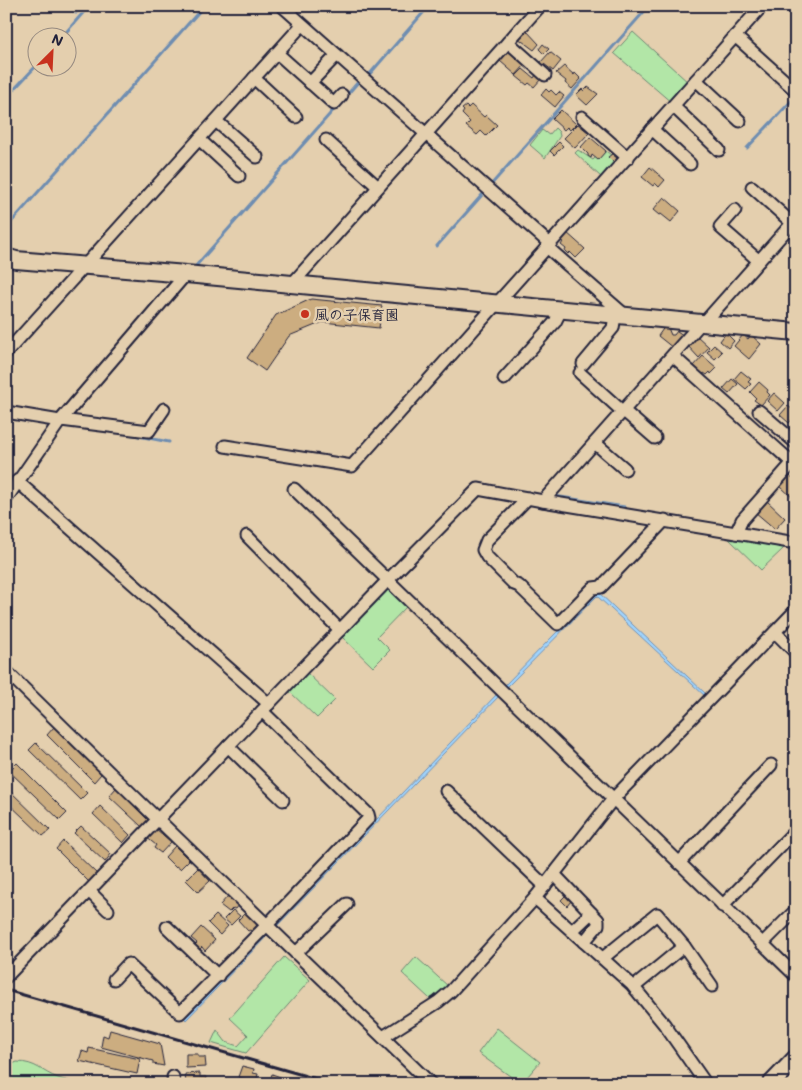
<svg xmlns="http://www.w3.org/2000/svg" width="802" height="1090" viewBox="0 0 802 1090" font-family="Mali,'Klee One',sans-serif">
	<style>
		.green { fill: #b2e6a7; stroke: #6a8471 }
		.water { fill: #a0d5ff; stroke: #6e8db1 }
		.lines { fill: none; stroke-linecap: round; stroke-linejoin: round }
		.stream { stroke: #6e8db1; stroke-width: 3 }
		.building { fill: #ccad80; stroke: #22223b }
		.street-casing { stroke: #22223b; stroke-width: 15 }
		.secondary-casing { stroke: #22223b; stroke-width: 20 }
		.street { stroke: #e4cfae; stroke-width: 11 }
		.secondary { stroke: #e4cfae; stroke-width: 16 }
		.rail { stroke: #22223b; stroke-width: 3 }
		.poi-dot { fill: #c8321e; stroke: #e4cfae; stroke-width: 2 }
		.labels { text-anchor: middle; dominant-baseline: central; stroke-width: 5; stroke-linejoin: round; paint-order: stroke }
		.poi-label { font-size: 14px; font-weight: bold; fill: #22223b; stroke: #e4cfae; text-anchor: start }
	</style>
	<rect width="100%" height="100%" fill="#e4cfae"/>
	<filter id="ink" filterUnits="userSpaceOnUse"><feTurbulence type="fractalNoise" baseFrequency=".02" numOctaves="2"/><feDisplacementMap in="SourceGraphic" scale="10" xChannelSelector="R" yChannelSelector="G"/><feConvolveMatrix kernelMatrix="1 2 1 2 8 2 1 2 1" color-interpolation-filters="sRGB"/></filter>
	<g filter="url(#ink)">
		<g class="green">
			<path d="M633,32L689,83L672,103L614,53Z"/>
			<path d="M555,128L559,132L560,136L545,158L530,145L542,130L549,135Z"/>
			<path d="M603,149L618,160L602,178L575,153L578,150L593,160Z"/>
			<path d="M728,538L784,548L761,570Z"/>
			<path d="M389,587L408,605L377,637L390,650L373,667L341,636Z"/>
			<path d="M306,672L335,700L317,718L288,690Z"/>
			<path d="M284,957L310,980L246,1053L211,1043L217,1030L226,1042L238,1046L248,1035L230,1018Z"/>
			<path d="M416,957L449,987L430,999L402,973Z"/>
			<path d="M497,1028L540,1062L521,1084L478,1053Z"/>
			<path d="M17,1062C36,1062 42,1072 58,1078C65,1080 71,1081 78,1084H6V1067Z"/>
		</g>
		<g class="water">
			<path d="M554,495L625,506L624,508L553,497Z"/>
			<path d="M597,591L706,694L796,602V606L706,697L597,596L506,688L504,686Z"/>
			<path d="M498,693L500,695L276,927L274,924L306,893Z"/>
			<path d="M266,932L269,934L186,1020L184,1018Z"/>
		</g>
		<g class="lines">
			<g class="stream">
				<path d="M69,6L76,13"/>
				<path d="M61,38L89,6"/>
				<path d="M368,76L429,6"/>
				<path d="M346,96L359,81"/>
				<path d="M6,98L38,64"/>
				<path d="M747,148L796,96"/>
				<path d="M6,228L204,6"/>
				<path d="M437,246L649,6"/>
				<path d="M194,268L337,106"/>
				<path d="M123,433L169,442"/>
			</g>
		</g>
		<g class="building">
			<path d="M526,30L539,44L534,50L518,38Z"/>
			<path d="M543,44L549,49L544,54L539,49Z"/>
			<path d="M509,51L525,65L516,75L500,61Z"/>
			<path d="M550,52L561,61L553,71L544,64L543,65L540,63Z"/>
			<path d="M564,66L574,75L575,73L581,79L572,89L565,83L566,81L556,73Z"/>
			<path d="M523,69L534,78L536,75L541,79L534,87L529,83L527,85L516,76Z"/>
			<path d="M588,87L598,94L587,105L576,95L582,89L584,91Z"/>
			<path d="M546,89L549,92L551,90L556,95L559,92L564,96L555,107L541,95Z"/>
			<path d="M471,105L484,117L486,115L497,125L486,136L481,131L477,135L466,126L470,122L462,114L464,111L462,109L466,106L468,108Z"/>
			<path d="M561,110L576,124L570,130L567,127L564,130L552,119Z"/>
			<path d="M578,124L589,133L575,148L564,138Z"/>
			<path d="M590,137L606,151L598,160L592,155L591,158L588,156V154L581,147Z"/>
			<path d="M559,142L563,146L554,155L550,151Z"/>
			<path d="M612,154L618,159L614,163L608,157Z"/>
			<path d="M650,167L665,180L659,187L655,183L653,186L642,177Z"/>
			<path d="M664,197L680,211L671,222L661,214L659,215L653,210Z"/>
			<path d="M566,232L585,249L576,258L570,252L568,254L565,251L566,249L561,245L563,242L561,239Z"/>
			<path d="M311,299L382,306L379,328L323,322L289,336L265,371L247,358L276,315Z"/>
			<path d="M665,326L668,328L671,335H674L677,331L683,335L673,348L658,336Z"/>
			<path d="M726,333L734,341L728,348L720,341Z"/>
			<path d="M696,335L709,347L699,358L687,345Z"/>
			<path d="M743,335L748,339L751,335L761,344L749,359L734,346Z"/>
			<path d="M714,345L722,352L715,359L707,352Z"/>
			<path d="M703,356L717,368L711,374L710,372L707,375L704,373L702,375L693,367Z"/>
			<path d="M741,371L751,379L748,382L751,384L746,389L734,379Z"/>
			<path d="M732,379L738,384L729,394L723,389Z"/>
			<path d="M759,382L768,390L767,392L770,395L761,405L754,400L756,398L750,392Z"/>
			<path d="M774,393L785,403L778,411L767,401Z"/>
			<path d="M788,406L796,412V415L789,423L780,415Z"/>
			<path d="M790,476L796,481V501L780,486Z"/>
			<path d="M766,500L785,518L775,529L755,512Z"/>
			<path d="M54,727L101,774L94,782L47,735Z"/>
			<path d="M36,743L87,793L80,800L29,750Z"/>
			<path d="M17,763L67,813L60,820L9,771Z"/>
			<path d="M6,787L50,830L43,836L6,801Z"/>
			<path d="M116,788L148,820L142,827L109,796Z"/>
			<path d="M100,806L130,835L123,843L93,814Z"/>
			<path d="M81,826L111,854L105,862L74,833Z"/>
			<path d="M155,828L171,842L161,853L154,848L156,845L146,837Z"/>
			<path d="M63,841L98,875L91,884L56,849Z"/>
			<path d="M175,846L189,860L180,869L176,866L175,867L165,857Z"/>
			<path d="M198,868L210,881L198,892L186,880Z"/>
			<path d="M566,895L571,901L567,906L561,900Z"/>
			<path d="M228,896L238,905L235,909L233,908L229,912L220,905Z"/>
			<path d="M233,910L240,916L231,925L224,919Z"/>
			<path d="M245,913L248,916L249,915L261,927L254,933L250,930L248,931L238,920Z"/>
			<path d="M216,915L228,926L220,935L208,923Z"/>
			<path d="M201,927L215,940L205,951L202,947L200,949L195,945L197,943L191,938Z"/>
			<path d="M110,1030L160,1044L164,1066L153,1064V1061L101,1047L103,1035L108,1037Z"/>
			<path d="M89,1048L140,1059L137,1074L79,1061L82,1051L88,1053Z"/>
			<path d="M186,1054H198V1057H205L206,1067L186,1068Z"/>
			<path d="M242,1066L254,1069L253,1073L258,1074L256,1082L238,1077Z"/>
			<path d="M200,1073V1077H206L207,1084H186L185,1074Z"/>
			<path d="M272,1074L286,1079L284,1084H269Z"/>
		</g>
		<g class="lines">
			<defs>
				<g id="street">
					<path d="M282,6L550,244"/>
					<path d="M735,36L794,89"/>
					<path d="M508,42L545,75"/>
					<path d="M277,53L334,104L342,95"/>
					<path d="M254,78L296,117"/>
					<path d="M696,80L740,121"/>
					<path d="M310,83L337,55"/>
					<path d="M673,106L719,150"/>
					<path d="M582,117L628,158"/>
					<path d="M216,121L257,157"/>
					<path d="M652,129L690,164"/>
					<path d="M199,139L239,176"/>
					<path d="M326,140L378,187"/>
					<path d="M752,187L792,223"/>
					<path d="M735,210L720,227L759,261"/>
					<path d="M547,247L626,316"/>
					<path d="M292,284L540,6"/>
					<path d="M703,324L796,219"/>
					<path d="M6,353L302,25"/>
					<path d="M673,356L796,466"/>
					<path d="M583,364L613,328L615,316"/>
					<path d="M580,373L623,412"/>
					<path d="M504,379L555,322L561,310"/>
					<path d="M624,411L655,438"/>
					<path d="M759,411L796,443"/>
					<path d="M6,412L60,421"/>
					<path d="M61,420L149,431L164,409"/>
					<path d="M595,443L625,469"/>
					<path d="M225,446L352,466L762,6"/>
					<path d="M17,481L269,704"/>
					<path d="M294,489L796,976"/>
					<path d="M528,498L487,540L483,550L487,557L514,584L519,586L558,624L593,588L601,587L665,520"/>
					<path d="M6,499L60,421L186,274"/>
					<path d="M543,501L701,323"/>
					<path d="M736,533L742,520L796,459"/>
					<path d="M247,536L340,630"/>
					<path d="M775,632L796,653"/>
					<path d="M6,671L111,774L431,1084"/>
					<path d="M228,746L283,800"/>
					<path d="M446,791L545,886"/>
					<path d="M679,863L771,765"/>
					<path d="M554,874L598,920V925L584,942"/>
					<path d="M89,891L108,910"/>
					<path d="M535,898L632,985L664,1024L706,1084"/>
					<path d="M722,906L796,830"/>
					<path d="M167,927L218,976"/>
					<path d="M572,931L591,913"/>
					<path d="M762,944L796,910"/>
					<path d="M296,953L347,904"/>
					<path d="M603,958L657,914L684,946L712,986"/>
					<path d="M6,977L388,580L478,489L543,501L796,543"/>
					<path d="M114,979L128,964L180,1013L267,925L369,818L368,814L262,711"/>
					<path d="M634,987L684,946"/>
					<path d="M383,1037L438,1002L451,991L535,898L613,799L796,610"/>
					<path d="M173,1077L174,1084"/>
				</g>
				<g id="secondary">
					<path d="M6,257L16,260L186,274L796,332"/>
					<path d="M771,1084L796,1058"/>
				</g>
			</defs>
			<use href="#street" class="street-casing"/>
			<use href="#secondary" class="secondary-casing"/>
			<use href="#street" class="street"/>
			<use href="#secondary" class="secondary"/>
			<path class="rail" d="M6,990L334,1084"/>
		</g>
	</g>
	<circle class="poi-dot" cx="305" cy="314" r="5"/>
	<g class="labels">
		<g class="poi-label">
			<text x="315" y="314">風の子保育園</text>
		</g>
	</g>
	<rect width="802" height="1090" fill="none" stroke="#e4cfae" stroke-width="25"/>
	<rect x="12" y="12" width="777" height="1065" fill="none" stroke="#22223b" stroke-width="2" filter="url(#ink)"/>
	<g transform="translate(52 52) rotate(24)"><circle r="24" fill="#e4cfae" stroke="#968a80"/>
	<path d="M0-4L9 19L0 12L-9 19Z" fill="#c8321e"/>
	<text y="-8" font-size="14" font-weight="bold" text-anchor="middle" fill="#22223b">N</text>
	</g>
</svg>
